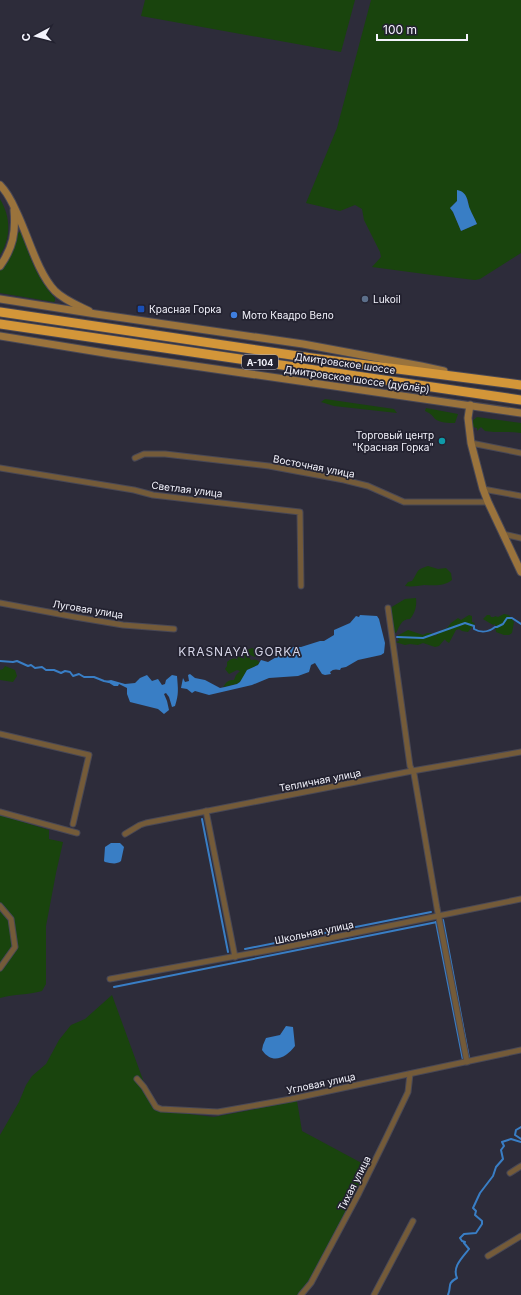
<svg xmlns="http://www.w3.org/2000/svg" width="521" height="1295" viewBox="0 0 521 1295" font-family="Inter,sans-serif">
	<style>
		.green { fill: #19440d; fill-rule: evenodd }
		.water { fill: #397ec5 }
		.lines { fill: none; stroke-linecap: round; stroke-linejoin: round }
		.stream { stroke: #397ec5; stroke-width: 2 }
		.street-casing { stroke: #494855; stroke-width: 7 }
		.secondary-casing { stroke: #494855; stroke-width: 9 }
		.highway-casing { stroke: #494855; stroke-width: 11 }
		.street { stroke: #745b39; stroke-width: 5 }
		.secondary { stroke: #9a733c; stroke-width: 7 }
		.highway { stroke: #d39639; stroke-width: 9 }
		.service-dot { fill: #5c6f8a; stroke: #232230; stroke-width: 1.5 }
		.transit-dot { fill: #1a4fb4; stroke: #232230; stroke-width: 1.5 }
		.shop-dot { fill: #3f7fe0; stroke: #232230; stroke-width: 1.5 }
		.culture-dot { fill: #0f9aa8; stroke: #232230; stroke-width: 1.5 }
		.labels { text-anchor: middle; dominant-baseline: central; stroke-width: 3.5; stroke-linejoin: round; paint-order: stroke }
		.shield { fill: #232230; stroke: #b5b4bf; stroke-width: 1 }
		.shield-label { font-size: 9px; font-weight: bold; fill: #f3f3fc }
		.poi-label { font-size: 10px; fill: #f3f3fc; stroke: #232230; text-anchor: start }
		.street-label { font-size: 10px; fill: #f3f3fc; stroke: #232230 }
		.quarter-label { font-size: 12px; letter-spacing: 1px; fill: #d5d5e7; stroke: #232230 }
	</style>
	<rect width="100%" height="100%" fill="#2d2c3a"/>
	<g class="green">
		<path d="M145,0H355L341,52L141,16Z"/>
		<path d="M371,0H521V253L480,279L475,280L432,275L372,267L381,257L380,252L364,220L362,209L355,205L340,211L306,203L337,128ZM468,199L469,208L477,224L461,231L453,212L450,208L457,201Z"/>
		<path d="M0,199C11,217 11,238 0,255Z"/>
		<path d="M19,232L22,233C29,257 38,280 55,298V301L54,302L0,293V270C10,259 15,249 17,234Z"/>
		<path d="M325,399L394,409L397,413L334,406L321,402Z"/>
		<path d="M426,408L458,414L455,423C449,423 440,423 435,419C431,414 431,414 425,411Z"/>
		<path d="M477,417L521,423V433C509,431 497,433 485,431L481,427L477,431V428L473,427L470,423Z"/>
		<path d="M428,566L438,569L446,568L451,573L452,580C443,587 434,585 424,585C418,586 411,587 405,586L408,582L412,581C419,571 415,570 428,566Z"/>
		<path d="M416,598C417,606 415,613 410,619C401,619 400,626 396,633L392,631L390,608L405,599Z"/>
		<path d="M504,614L509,615L514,622L512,633L509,635H504L496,632L495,624L493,625L483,619L487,615H490L491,617H494L495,616L498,617Z"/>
		<path d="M469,615L472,616V622L475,623L468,632L462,631L459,629L456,630L449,643L446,641L445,639L439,646L435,647L423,643L418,645L410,644L405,645L395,642L399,641L397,636L408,630L423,635L427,633H431L435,636L442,630L447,628L451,623L458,618L461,620Z"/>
		<path d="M252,648L256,650L257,654L255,657L250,655L249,657L251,660C255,659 257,659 260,663L254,667L247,670L242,680L237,684L223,687C227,682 227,680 234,680L236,675L240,671L237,670L229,674L225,669L227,666V662C231,659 233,657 238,660L236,655L245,659L244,654L247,653V650Z"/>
		<path d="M5,666L15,670L17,676L13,682L0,680V670L3,669Z"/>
		<path d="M0,815L49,830V839L63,842L56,873L46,926V984L42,991C28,995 14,994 0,998V1008Z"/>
		<path d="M112,995L154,1110L214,1117L297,1101L302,1131L369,1167L309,1281L297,1295H0V1135L19,1102L26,1085L32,1076L46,1064L59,1040L71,1025L85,1019Z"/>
	</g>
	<g class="water">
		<path d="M457,190C468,192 467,201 470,209C472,214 475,219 477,224L461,231L453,212L450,208L457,201Z"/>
		<path d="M360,615L377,616L379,619L385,643L384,653L381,655L358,660L346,667L341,668L340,670C336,669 333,669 330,672L331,674L325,675L322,674L315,663L311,665L309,672L298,676L269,678L252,685L209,695L195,691L192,693L187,689L181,688L183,678L185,682L189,681L188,675L190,674L195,678L205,680L220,688L225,687L237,684L240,682L247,670L258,665L261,660L268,662L278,656L282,657L284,653L290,650L291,647H301L320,641H324L334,635V630L350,623L356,616L359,617Z"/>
		<path d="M147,675L152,681L158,679L162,685L165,684L166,680L172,675L177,676C178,689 179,694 175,706L172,707L169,697L166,693L164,694L167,701L169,710L164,714L158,709L130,702L127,694V688L119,684L118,686H114L106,681L111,680L125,684L135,683L140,678Z"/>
		<path d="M111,843H120L124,847L121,861C116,865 111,863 105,862L104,861L105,847Z"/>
		<path d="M286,1026L293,1027L295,1046C286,1058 272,1065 262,1050L263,1045L266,1038L280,1035Z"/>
	</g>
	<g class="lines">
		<g class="stream">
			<path d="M397,637L423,638L465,623L474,626V629C481,633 489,632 495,627H497L503,624L507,618H512L521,624"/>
			<path d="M0,661L13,662L17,661L28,666L31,665L35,668L42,667L46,670H54L61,673L65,671L70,672L73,676L79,674L84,677H94L104,681L109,682"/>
			<path d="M202,819L228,952"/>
			<path d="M443,920L469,1058"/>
			<path d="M436,922L463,1060"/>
			<path d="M245,949L431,912"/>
			<path d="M114,987L437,922"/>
			<path d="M521,1127L516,1130L515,1135L521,1139"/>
			<path d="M448,1295C452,1286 446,1284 457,1278C452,1267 462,1258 469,1249L464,1243L465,1242L462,1241L460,1238L464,1234L476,1233L482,1224V1221L475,1215L476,1211L473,1208L480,1193L493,1176L496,1167L503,1159L501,1150L504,1146L502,1142L511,1139L521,1142"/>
		</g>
		<defs>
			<g id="street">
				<path d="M471,443L521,453"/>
				<path d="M135,458L144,454H165L269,466L344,480L368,486L404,502H488"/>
				<path d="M0,468L134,490L153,495L300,512L301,586"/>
				<path d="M483,489L521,496"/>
				<path d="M503,534L521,538"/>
				<path d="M0,603L75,617L123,625L174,629"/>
				<path d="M388,608L410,766L414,774L437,908L467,1062"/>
				<path d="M0,734L89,755L73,824"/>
				<path d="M206,811L235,957"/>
				<path d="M0,812L77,833"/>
				<path d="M125,834L140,825L146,823L412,771L521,752"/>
				<path d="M0,906L11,919L15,947L0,968"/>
				<path d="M110,979L281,948L521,899"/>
				<path d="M137,1079L144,1087L156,1107L161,1109L218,1112L291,1099L521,1050"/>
				<path d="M510,1173L521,1166"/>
				<path d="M488,1256L521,1236"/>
				<path d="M301,1295L311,1283L359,1193L386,1138L408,1092L410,1074"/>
				<path d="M374,1295L413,1221"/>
			</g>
			<g id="secondary">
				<path d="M0,185C8,193 12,202 16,211C28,235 37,272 55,291C64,300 77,305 89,311"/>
				<path d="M0,266C13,248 16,232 14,210"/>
				<path d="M0,299L96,314L303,344L421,366L444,371"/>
				<path d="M0,336L111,354L521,413"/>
				<path d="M470,405L468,418L471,443L483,489L488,502L521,572"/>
			</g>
			<g id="highway">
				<path d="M0,312L312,358L521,385"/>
				<path d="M0,324L521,400"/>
			</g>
		</defs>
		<use href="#street" class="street-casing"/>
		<use href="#secondary" class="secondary-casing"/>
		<use href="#highway" class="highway-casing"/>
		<use href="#street" class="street"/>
		<use href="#secondary" class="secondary"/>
		<use href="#highway" class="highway"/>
	</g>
	<circle class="service-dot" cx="365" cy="299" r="4"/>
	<rect class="transit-dot" x="137" y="305" width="8" height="8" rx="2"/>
	<circle class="shop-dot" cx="234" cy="315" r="4"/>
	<circle class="culture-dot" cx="442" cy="441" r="4"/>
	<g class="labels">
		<rect class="shield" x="242" y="355" width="36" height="14" rx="3"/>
		<g class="shield-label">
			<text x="260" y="362">А-104</text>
		</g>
		<g class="poi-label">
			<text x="373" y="299">Lukoil</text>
			<text x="149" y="309">Красная Горка</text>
			<text x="242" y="315">Мото Квадро Вело</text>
			<text x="434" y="435" text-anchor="end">Торговый центр<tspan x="434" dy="12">"Красная Горка"</tspan></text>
		</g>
		<g class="street-label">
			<text transform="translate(345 363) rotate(8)">Дмитровское шоссе</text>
			<text transform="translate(357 379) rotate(8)">Дмитровское шоссе (дублёр)</text>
			<text transform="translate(314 466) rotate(11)">Восточная улица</text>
			<text transform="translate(187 489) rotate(7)">Светлая улица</text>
			<text transform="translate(88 609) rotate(9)">Луговая улица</text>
			<text transform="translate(320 780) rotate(-11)">Тепличная улица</text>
			<text transform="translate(314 932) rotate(-12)">Школьная улица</text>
			<text transform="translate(321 1083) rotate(-12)">Угловая улица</text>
			<text transform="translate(354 1183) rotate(-63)">Тихая улица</text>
		</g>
		<g class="quarter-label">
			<text x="240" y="651">KRASNAYA GORKA</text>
		</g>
	</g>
	<g transform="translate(36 36) rotate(263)" stroke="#232230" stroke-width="3" paint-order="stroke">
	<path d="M0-3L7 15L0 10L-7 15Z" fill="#f3f3fc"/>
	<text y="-6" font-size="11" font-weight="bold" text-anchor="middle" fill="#f3f3fc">С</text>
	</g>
	<path d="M377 34v6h90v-6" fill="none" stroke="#f3f3fc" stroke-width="2"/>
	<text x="383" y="34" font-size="12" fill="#f3f3fc" stroke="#232230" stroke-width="3" paint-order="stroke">100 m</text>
</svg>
